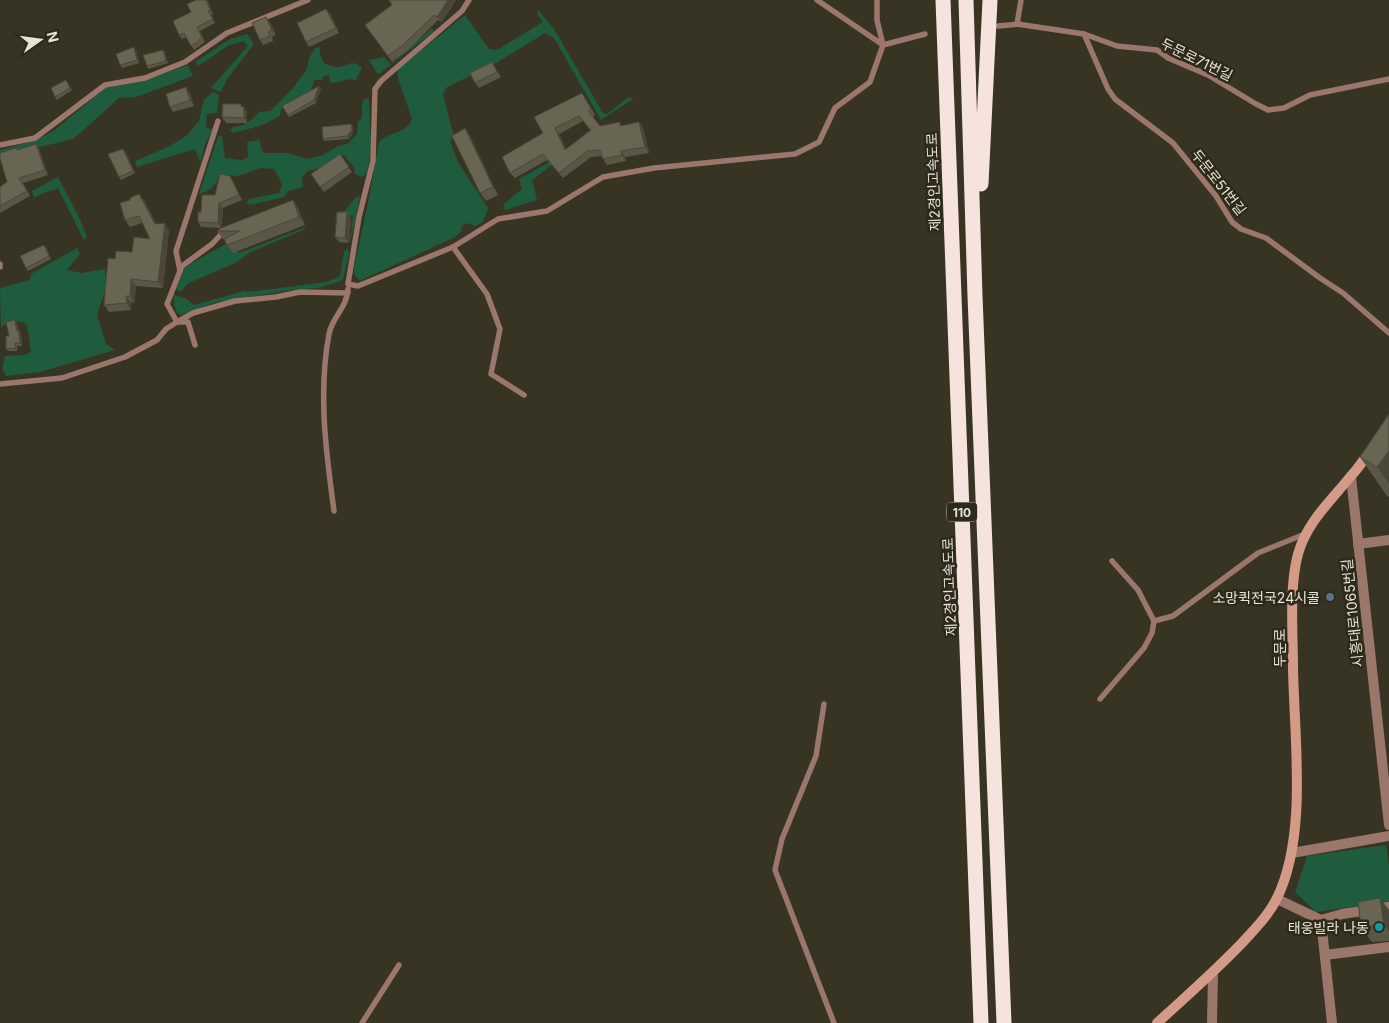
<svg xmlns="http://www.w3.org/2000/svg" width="1389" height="1023" viewBox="0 0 1389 1023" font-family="Inter,'Noto Sans KR',sans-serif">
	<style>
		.green { fill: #1f5b3d }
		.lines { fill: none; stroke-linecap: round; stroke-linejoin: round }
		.lane { stroke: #9a766b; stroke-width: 5.5 }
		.street { stroke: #9a766b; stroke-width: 10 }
		.secondary { stroke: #d39a88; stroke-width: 10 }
		.highway { stroke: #f6e3de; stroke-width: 15 }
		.wall { fill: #5a5747; fill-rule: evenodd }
		.shaded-wall { fill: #4a473a }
		.building { fill: #696553; stroke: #4a473a; fill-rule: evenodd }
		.service-dot { fill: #5c6f8a; stroke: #2e2a1a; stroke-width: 2 }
		.culture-dot { fill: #0f9aa8; stroke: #2e2a1a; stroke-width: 2 }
		.labels { text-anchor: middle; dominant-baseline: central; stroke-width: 5; stroke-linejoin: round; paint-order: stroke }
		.shield { fill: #2e2a1a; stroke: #b0aca0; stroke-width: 1 }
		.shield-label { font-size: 12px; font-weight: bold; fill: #e7e4da }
		.street-label { font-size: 14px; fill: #e7e4da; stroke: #2e2a1a }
		.poi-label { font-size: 14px; fill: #e7e4da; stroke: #2e2a1a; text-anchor: end }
	</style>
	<rect width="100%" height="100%" fill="#383424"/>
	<g class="green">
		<path d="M538,10L554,29L603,113L607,114L629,97L633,99L601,120L554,38L545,33L493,65L447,87L443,94L454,137L450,141L458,162L488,208L483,222L475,226L467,223L462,226L461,232L455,237L360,281L354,274V268L368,203L379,142C388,132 408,133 412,119L397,75L398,69L465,15L489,49L497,50L543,22L537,14Z"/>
		<path d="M432,28L434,31L379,74L377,73L369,60L384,57L391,64L409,49L400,36L409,31L417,41Z"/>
		<path d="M247,34L254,44L227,79L221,92L211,88L248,46L244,41L229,45L198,66L196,61L230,39Z"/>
		<path d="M320,47V55L324,63C329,65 334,68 340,67C351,64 352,60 362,68L356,80C344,77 340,85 330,82L329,75L324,76L322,80H315L310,92L296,98L281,109L280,116L260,126L233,133L230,131L233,127C245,126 251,121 259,112L270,111L293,88L307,69L309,58L315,48Z"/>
		<path d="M188,65L193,76L136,97L118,98L106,110L73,139L32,149L11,150L0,153V150L36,140L55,130L105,88L142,81Z"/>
		<path d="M213,92L219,95L217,113L207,114L206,128L213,129L205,144L200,162L195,149L137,167L135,161L170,146L187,135L199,121L204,100Z"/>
		<path d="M365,98L369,99L371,151L367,173L362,177L354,173L355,169L344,155L329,165L308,171L302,177L303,187L288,191L284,197L250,205L247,203L249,199L279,193L282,184L274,169L261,168L238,176L220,175C216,185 210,192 199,194L218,137L222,136L225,158L241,160L248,157L247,142L259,140L263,153H288L307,159L323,155L340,145L347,144L357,134L358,122L362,118V104Z"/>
		<path d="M560,156L556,162L532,180L537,200L505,210L503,205L522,189L519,179Z"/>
		<path d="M58,177L80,219L87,237L84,240L58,188L34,197L32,191Z"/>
		<path d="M356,197H360L350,244L353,215L335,219L336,215L345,211Z"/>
		<path d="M306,227L305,229L249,253L237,262L187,284L181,292L176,289L185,267L231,241L239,253Z"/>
		<path d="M77,248L80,254L67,270L81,273L105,269L106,288L97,315L106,344L115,350L40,372L6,376L2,369L5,356L24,355L31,352L27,324C15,320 10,320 1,328L0,288L30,280L31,274Z"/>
		<path d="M348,248L349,254L343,279L338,282L318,288L291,290L213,303L181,315L178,314L174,305V295L185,298L194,305L244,291L247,292L327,282L340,276L344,252Z"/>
		<path d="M1386,845L1389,867V902L1316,912L1295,892L1307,856Z"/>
	</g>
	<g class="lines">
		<g class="lane">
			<path d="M469,0L462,11L381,81L375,89L373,161L359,217L348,284L358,286L453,247L498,219L547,211L603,177L654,168L795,154L819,142L835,108L870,82L883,45L877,20V0"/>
			<path d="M817,0L883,45L925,34"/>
			<path d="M1021,0L1017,24L1084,34L1117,46L1157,50L1168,58L1208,75L1256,104L1268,110L1284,108L1310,95L1389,79"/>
			<path d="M998,26L1020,24"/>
			<path d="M1084,34L1108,89L1115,99L1173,143L1216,196L1232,222L1241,229L1266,238L1320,278L1343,293L1389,333"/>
			<path d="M0,145L35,138L105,85L145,78L185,62L227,33L308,0"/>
			<path d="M453,247L487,294L500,329L491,374L524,395"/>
			<path d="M0,264V267"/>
			<path d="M180,271L176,251L218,121"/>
			<path d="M195,345L188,322H177L167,304L182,266L212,244L224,231"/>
			<path d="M0,384L62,378L125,357L157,340L166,329L177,322L193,313L235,301L276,297L300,292L348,293"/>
			<path d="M334,511C326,452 318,393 329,334C332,317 347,308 348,289"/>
			<path d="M1112,561L1138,590L1154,621L1173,616L1258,553L1305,534"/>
			<path d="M1100,699L1144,648L1152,633L1154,621"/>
			<path d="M824,704L816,756L782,839L775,870L834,1023"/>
			<path d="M362,1023L399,965"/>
		</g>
		<g class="street">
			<path d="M1351,477L1389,825"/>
			<path d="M1358,544L1389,540"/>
			<path d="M1292,853L1389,836"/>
			<path d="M1277,899L1321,920L1332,1023"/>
			<path d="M1321,920L1342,914L1389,907"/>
			<path d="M1325,955L1389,947"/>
			<path d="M1212,1023L1213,973"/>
		</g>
		<path class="secondary" d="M1157,1023C1186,997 1215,971 1242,943C1254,930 1269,915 1277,898C1308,835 1294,737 1293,667C1293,633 1289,587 1298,554C1307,522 1330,502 1350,477C1358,469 1364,459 1371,450"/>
		<g class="highway">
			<path d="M943,0L981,1023"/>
			<path d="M966,0L975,296L1004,1023"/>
			<path d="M981,184L990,0"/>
		</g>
	</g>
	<g class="wall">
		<path d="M207,0L213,14L211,15L215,23L200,31L205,42L194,50L186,37L182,39L179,35L191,12Z"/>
		<path d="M389,0H456L442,22L438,20L408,50L392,62L365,25L392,5Z"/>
		<path d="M330,13L339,33L309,47L306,42Z"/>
		<path d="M270,22L276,35L272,37L273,41L263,45L260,40Z"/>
		<path d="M136,50L139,63L122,68L120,65Z"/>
		<path d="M163,50L165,52L168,63L148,69L147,66Z"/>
		<path d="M492,62L501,77L479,88L475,83Z"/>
		<path d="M66,80L72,90L57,100L55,97Z"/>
		<path d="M321,89L316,103L289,117L282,106Z"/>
		<path d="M190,93L194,106L173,112L170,107Z"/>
		<path d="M586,99L595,115L593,117L600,126H622L639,122L643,128L649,153L625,157L626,161L607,165L603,159L602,156L591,157L563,178L547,160L515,178L510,173L543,133ZM583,121L590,130L566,149L559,134Z"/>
		<path d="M243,107L247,112V123H226L222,117Z"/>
		<path d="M353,127V133L349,139L324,141L323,139Z"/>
		<path d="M465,128L470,136L498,195L486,201L480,193Z"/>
		<path d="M36,144L39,149L48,175L23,183L30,196L0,213V187L7,182L18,150Z"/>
		<path d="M125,151L135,173L121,180L119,177Z"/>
		<path d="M340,154L352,172L324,192L311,174Z"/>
		<path d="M230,176L233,181L242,200L223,208L221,228L201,227L198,222L201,212Z"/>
		<path d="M144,200L156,224L169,230L163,288L136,286L134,303L131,302V310L109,312L104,305L115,259L132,252L150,239L142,223L130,227L125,220Z"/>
		<path d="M293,200L298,208L305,225L233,253L227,245L224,239H223L217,231Z"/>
		<path d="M351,218L349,243L339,242L335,237Z"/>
		<path d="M46,247L51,259L28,271L26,268Z"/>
		<path d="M17,323L19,331L21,334L22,346H17V351H8L6,349L9,336Z"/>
		<path d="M1389,414V497L1387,496L1360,457Z"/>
		<path d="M1389,910V941L1372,942L1361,927Z"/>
	</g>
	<g class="shaded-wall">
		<path d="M206,0H208L213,14L210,10Z"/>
		<path d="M448,0H456L442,22L437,17Z"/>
		<path d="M326,9L330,13L339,33L336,28Z"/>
		<path d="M266,17L270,22L276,35L272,30Z"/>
		<path d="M134,47L136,50L139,63L137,60Z"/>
		<path d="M163,50L165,52L168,63L166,61Z"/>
		<path d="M319,86L321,89L316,103L314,100Z"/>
		<path d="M186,87L190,93L194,106L190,100Z"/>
		<path d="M241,104L247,112V123L244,118Z"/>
		<path d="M639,122L643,128L649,153L645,147Z"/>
		<path d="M351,124L353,127V133L349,139L347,136Z"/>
		<path d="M465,128L470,136L498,195L493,187Z"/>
		<path d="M555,128L559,134L569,156L565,150Z"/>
		<path d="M36,144L39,149L48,175L45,170Z"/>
		<path d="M621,151L625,157L626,161L622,155Z"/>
		<path d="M230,176L233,181L242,200L239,195Z"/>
		<path d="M139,194L144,200L159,231L155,224Z"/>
		<path d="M293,200L298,208L305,225L299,217Z"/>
		<path d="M219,203L223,208L221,228L218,223Z"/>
		<path d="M347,212L351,218L349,243L345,238Z"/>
		<path d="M165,223L169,230L163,288L158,282Z"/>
		<path d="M131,279L136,286L134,303L130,296Z"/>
		<path d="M126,296L131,302V310L127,303Z"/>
		<path d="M15,320L17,323L19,334L17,331Z"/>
		<path d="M19,331L21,334L22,346L20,343Z"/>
		<path d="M1389,451V484L1377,467Z"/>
		<path d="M1380,898L1389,910V932L1384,925Z"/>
	</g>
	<g class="building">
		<path d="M196,0H206L210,10L208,11L213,19L197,27L202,38L191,46L184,33L179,35L173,21L191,12L187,4Z"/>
		<path d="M389,0H448L437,17L434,15L404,44L388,56L365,25L392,5Z"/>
		<path d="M326,9L336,28L306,42L297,23Z"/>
		<path d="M266,17L272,30L268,32L270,36L260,40L252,23Z"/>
		<path d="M134,47L137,60L120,65L116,54Z"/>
		<path d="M163,50L166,61L147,66L143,55Z"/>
		<path d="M492,62L497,72L475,83L470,73Z"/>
		<path d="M66,80L70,88L55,97L51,88Z"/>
		<path d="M319,86L314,100L288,115L282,106Z"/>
		<path d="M186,87L190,100L170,107L166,94Z"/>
		<path d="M582,93L591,109L588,111L600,126L620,122V126L639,122L645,147L621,151L622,155L603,159L600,150L587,151L559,173L543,154L510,173L502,157L543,133L534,117ZM579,116L591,130L565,150L555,128Z"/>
		<path d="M223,104H241V107H244V118L222,117Z"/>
		<path d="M351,124L352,130L347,136L323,139L322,127Z"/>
		<path d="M465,128L493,187L480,193L452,136Z"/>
		<path d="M36,144L45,170L19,178L27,191L0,206V187L7,182L0,158V153L16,148L17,150Z"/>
		<path d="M123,149L133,171L119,177L108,154Z"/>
		<path d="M340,154L349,167L320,187L311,174Z"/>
		<path d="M220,174L230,176L239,195L219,203L218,223L198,222V212H201L202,195H215Z"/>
		<path d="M139,194L155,224L165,223L158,282L131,279L130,296H126L127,303L104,305L108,258L115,259L116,251L132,252L134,237L150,239L139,216L125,220L120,203L130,200V198Z"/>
		<path d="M293,200L299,217L227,245L224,239L240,231H217L221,228Z"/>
		<path d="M337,212H347L345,238L335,237Z"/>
		<path d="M44,245L49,256L26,268L20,256Z"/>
		<path d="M15,320L17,331H19L20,343H15L16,348L6,349V336H9L6,322Z"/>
		<path d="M1389,414V451L1377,467L1360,457Z"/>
		<path d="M1380,898L1384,925L1361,927L1358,902Z"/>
	</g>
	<circle class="service-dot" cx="1330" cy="597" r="5"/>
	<circle class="culture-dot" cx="1379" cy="927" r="5"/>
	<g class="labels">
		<rect class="shield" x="947" y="502.5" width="30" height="19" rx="4"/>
		<g class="shield-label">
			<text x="962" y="512">110</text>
		</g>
		<g class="street-label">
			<text transform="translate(1197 59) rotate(26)">두문로71번길</text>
			<text transform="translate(933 182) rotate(-92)">제2경인고속도로</text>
			<text transform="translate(1219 182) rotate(52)">두문로51번길</text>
			<text transform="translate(949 587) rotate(-92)">제2경인고속도로</text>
			<text transform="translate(1352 613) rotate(-96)">시흥대로1065번길</text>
			<text transform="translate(1279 648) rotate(-90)">두문로</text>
		</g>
		<g class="poi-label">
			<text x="1320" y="597">소망퀵전국24시콜</text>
			<text x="1369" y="927">태웅빌라 나동</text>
		</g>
	</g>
	<g transform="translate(40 40) rotate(76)" stroke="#2e2a1a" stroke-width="4" paint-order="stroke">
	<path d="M0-4L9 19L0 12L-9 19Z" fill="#e7e4da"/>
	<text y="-8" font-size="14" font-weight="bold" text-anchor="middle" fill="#e7e4da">N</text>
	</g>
</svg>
